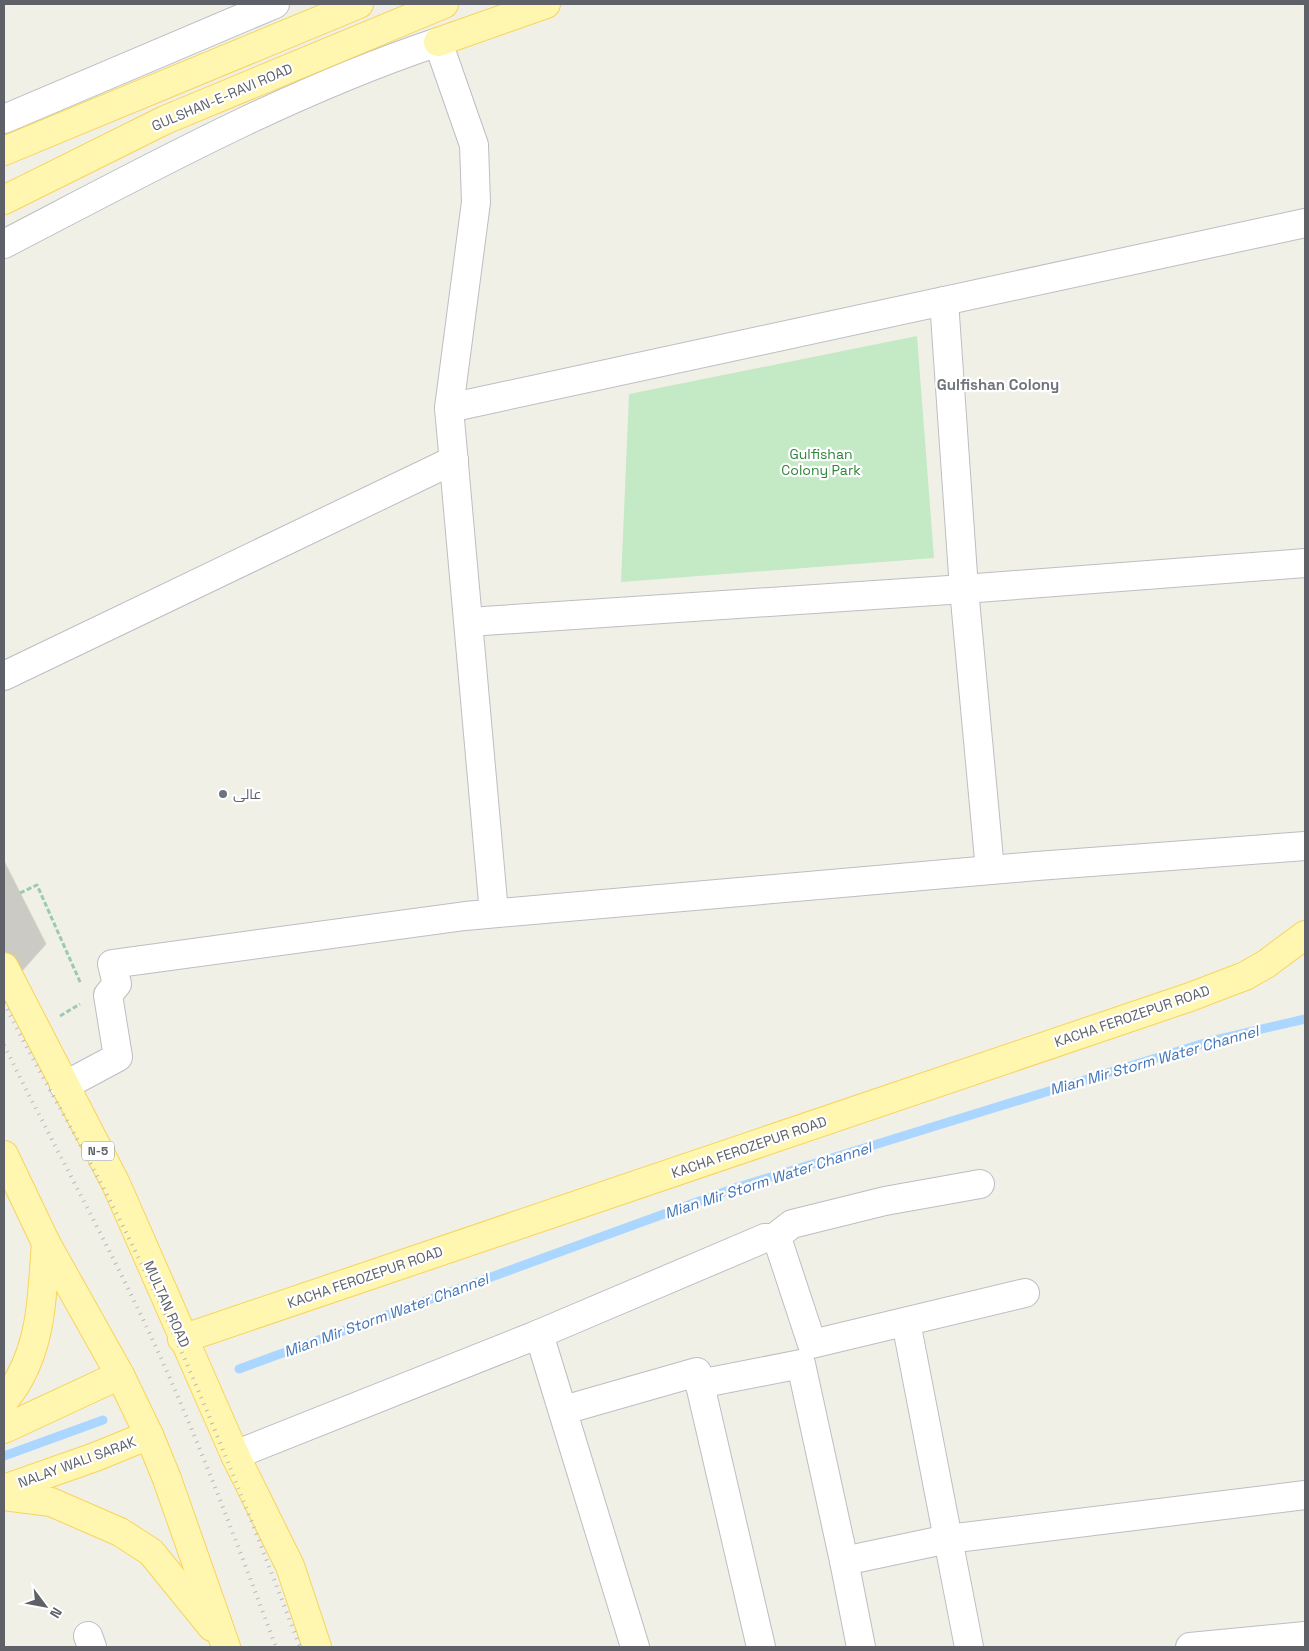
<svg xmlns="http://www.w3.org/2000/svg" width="1309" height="1651" viewBox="0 0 1309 1651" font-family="'Space Grotesk',Cairo,sans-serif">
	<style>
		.green { fill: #c3eac5 }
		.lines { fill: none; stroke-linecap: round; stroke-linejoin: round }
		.stream { stroke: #aad6ff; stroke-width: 9 }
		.building { fill: #cccac4; stroke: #d7d2c5 }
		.minor-casing { stroke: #bcbec3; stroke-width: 30 }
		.major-casing { stroke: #f9d459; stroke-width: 30 }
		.path { stroke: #9bcbab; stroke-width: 3; stroke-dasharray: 5 2.5; stroke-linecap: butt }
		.minor { stroke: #fff; stroke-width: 28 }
		.major { stroke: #fff6af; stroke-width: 28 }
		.rail { stroke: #b8b9b9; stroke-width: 4; stroke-dasharray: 1 6; stroke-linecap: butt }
		.worship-dot { fill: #6b7280; stroke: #fff; stroke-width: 2 }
		.labels { text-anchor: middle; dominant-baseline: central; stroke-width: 4.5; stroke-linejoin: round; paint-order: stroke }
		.shield { fill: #fff; stroke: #8e9195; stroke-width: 1 }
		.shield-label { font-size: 12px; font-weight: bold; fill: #5e6268 }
		.street-label { font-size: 14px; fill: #5e6268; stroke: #fff }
		.park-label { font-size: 14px; fill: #308539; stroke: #fff }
		.worship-label { font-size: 14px; fill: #5b616d; stroke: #fff; text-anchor: start }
		.neighbourhood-label { font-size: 15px; font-weight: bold; fill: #6f747a; stroke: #fff }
		.water-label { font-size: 15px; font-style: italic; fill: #3f74b8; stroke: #fff }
	</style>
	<rect width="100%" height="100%" fill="#f1f0e7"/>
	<path class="green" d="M917,336L934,558L621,582L629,394Z"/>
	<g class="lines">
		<g class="stream">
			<path d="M239,1369L738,1187L1211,1041L1305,1019"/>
			<path d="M4,1456L103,1420"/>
		</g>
	</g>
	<path class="building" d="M4,861L46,944L22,971L4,985Z"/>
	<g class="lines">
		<defs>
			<g id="minor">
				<path d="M4,119L275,4"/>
				<path d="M4,244C145,171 286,93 438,42L474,145L476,202L449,408L494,913"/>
				<path d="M944,301L964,589L990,870"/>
				<path d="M449,408L1305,223"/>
				<path d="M469,622L964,589L1305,563"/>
				<path d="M4,676L454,460"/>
				<path d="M64,1086L118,1057L108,995L117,984L112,964L465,916L1037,866L1305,846"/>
				<path d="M774,1238L792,1224L885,1201L980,1184"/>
				<path d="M906,1322L948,1539L1305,1495"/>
				<path d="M539,1334L635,1647"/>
				<path d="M699,1384L801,1364L844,1561"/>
				<path d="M564,1410L697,1372L761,1647"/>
				<path d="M235,1455L539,1334L765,1238H774L780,1247L812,1344L1025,1293"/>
				<path d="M88,1636L92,1647"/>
				<path d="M861,1647L844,1561L948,1539L969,1647"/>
				<path d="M1190,1647L1305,1636"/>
			</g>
			<g id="major">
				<path d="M438,42L546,4"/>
				<path d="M4,151L359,4"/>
				<path d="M4,200L165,120L444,4"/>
				<path d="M4,967L116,1184L235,1455L290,1566L317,1647"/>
				<path d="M4,1155L46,1243L120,1375L149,1435L167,1479L226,1647"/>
				<path d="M182,1339L1190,997L1245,976L1266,964L1305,935"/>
				<path d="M4,1401C9,1394 15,1387 19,1379C43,1337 42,1289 46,1243"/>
				<path d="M4,1429L120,1375"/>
				<path d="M4,1489L95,1457L149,1435"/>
				<path d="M4,1496L51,1502L120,1532L151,1552L212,1627"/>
			</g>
		</defs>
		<use href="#minor" class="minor-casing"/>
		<use href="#major" class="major-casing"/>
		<g class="path">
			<path d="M20,893L37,885L81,984"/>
			<path d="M60,1016L80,1004"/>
		</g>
		<use href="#minor" class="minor"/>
		<use href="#major" class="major"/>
		<g class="rail">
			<path d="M4,1003C36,1068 73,1129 106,1193C182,1339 241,1493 300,1647"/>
			<path d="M4,1045C51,1141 103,1234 149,1332C197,1435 236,1541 276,1647"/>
		</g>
	</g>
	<circle class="worship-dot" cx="223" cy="794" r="5"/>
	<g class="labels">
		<rect class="shield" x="82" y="1141.5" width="32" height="19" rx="4"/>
		<g class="shield-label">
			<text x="98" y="1151">N-5</text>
		</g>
		<g class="street-label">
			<text transform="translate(222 97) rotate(-23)">GULSHAN-E-RAVI ROAD</text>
			<text transform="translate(1132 1016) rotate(-19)">KACHA FEROZEPUR ROAD</text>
			<text transform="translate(749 1147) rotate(-19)">KACHA FEROZEPUR ROAD</text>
			<text transform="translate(365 1277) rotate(-19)">KACHA FEROZEPUR ROAD</text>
			<text transform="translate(167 1304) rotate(66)">MULTAN ROAD</text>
			<text transform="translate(77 1462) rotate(-20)">NALAY WALI SARAK</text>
		</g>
		<g class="park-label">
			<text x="821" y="454">Gulfishan<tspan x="821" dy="16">Colony Park</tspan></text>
		</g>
		<g class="worship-label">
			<text x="233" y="794">عالی</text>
		</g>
		<g class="neighbourhood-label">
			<text x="998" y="384">Gulfishan Colony</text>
		</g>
		<g class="water-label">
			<text transform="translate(1154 1060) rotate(-16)">Mian Mir Storm Water Channel</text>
			<text transform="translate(768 1180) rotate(-18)">Mian Mir Storm Water Channel</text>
			<text transform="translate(386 1315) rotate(-20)">Mian Mir Storm Water Channel</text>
		</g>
	</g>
	<rect width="1309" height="1651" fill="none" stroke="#5e6268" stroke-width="10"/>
	<g transform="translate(45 1606) rotate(122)" stroke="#ffffff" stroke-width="4" paint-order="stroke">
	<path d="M0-4L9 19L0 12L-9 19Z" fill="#5e6268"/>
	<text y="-8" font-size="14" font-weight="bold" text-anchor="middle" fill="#5e6268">N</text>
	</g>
</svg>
